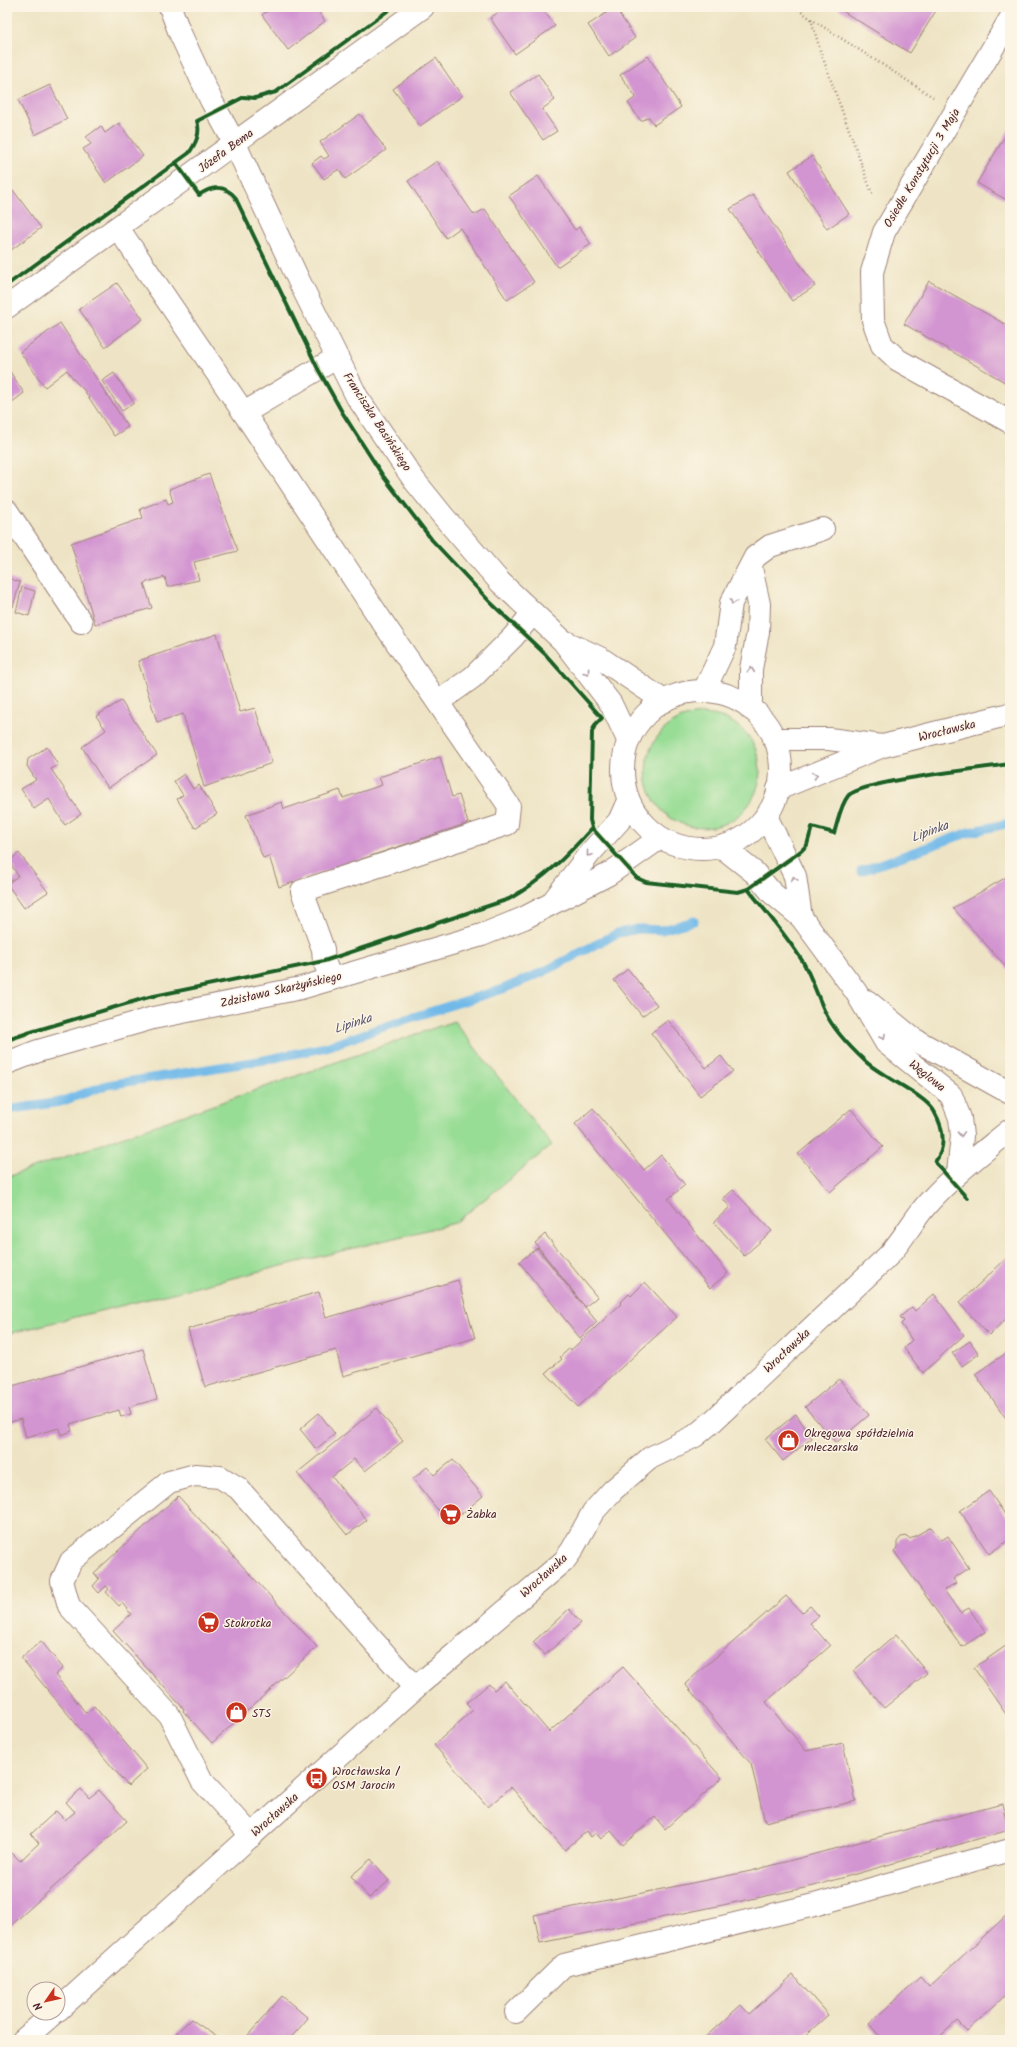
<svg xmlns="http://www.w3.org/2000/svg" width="1017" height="2047" viewBox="0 0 1017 2047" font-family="Kalam,sans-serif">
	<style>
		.green { fill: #98dd95; stroke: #717e60 }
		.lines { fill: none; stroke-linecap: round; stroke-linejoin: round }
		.stream { stroke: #71b9e9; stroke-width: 9 }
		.building { fill: #d395d1 }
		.minor-casing { stroke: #9c8278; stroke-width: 24 }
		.path { stroke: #9c8278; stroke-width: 2.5; stroke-dasharray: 1 3; stroke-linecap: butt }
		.minor { stroke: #fff; stroke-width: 22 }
		.cycleway-casing { stroke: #fcf5e5; stroke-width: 6 }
		.cycleway { stroke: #1b5e20; stroke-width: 4 }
		.oneway { stroke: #ae9aa0 }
		.labels { text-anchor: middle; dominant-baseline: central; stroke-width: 3; stroke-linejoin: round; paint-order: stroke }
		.street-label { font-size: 12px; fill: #4a1f2b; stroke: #fcf5e5 }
		.poi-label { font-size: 12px; fill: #4a1f2b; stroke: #fcf5e5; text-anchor: start }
		.water-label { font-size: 13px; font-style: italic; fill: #58556e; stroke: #fcf5e5 }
	</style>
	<rect width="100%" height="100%" fill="#fcf5e5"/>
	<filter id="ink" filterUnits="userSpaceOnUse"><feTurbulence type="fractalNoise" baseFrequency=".025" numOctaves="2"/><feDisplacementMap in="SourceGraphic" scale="8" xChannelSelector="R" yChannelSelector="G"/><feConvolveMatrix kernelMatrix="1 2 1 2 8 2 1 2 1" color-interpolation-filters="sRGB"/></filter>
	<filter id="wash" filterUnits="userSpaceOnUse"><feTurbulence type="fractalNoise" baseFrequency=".012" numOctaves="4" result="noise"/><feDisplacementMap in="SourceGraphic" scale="16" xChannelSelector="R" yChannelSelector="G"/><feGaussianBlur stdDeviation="0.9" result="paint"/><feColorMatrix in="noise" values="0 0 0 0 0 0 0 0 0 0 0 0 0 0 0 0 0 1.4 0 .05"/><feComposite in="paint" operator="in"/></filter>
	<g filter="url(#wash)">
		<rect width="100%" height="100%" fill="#eee4c5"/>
		<g class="green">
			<circle cx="703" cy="771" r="57"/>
			<path d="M454,1021L552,1145L455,1223L7,1334V1177Z"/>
		</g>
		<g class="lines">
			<g class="stream">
				<path d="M861,871L970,832L1010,823"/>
				<path d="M7,1110L60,1102L107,1085L265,1060L326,1047L410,1018L503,989L543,972L618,933L638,929L662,930L694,921"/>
			</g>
		</g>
		<g id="blocks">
			<g class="building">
				<path d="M273,7H315L325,21L288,50L262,15Z"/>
				<path d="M506,7H541L555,26L515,54L490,18Z"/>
				<path d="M615,7L635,38L609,56L588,25Z"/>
				<path d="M836,7H934L937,9L910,53Z"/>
				<path d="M648,56L681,107L654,125L649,117L641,121L628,103L636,97L620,75Z"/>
				<path d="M436,58L462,96L420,126L393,89Z"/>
				<path d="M538,74L555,100L542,109L557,131L543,140L510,92Z"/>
				<path d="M50,85L67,119L35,135L18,100Z"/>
				<path d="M360,114L386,150L345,179L339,169L324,179L312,163L321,156L324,159L329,156L320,142Z"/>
				<path d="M119,123L143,156L106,183L83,149L91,144L86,137L101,126L105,133Z"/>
				<path d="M1010,128V202L977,183Z"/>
				<path d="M812,156L849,214L827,229L789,171Z"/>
				<path d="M437,161L474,215L485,209L534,282L507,300L460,228L446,238L408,181Z"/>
				<path d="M538,176L575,230L579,227L591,244L557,267L509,196Z"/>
				<path d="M13,190L41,228L7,253V195Z"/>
				<path d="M753,195L815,286L792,301L730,209Z"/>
				<path d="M929,281L1010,327V385L904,324Z"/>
				<path d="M117,283L143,319L105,347L79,309Z"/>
				<path d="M60,323L128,427L114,436L84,390L74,380L67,370L45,387L20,352Z"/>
				<path d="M7,367L24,393L7,406Z"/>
				<path d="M114,373L134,403L122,411L102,381Z"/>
				<path d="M209,474L238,551L194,562L199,580L167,587L165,577L144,583L152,608L95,624L71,543L143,518L140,509L166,499L168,504L173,502L169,489Z"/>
				<path d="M7,578L20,582L13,607L7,605Z"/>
				<path d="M22,587L35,591L29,616L16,612Z"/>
				<path d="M217,634L240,712L255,708L272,763L204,787L183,714L157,722L138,661Z"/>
				<path d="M121,701L157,755L108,788L82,747L106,730L96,716Z"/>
				<path d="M47,747L58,765L51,769L81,814L65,825L49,799L34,809L21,789L36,780L27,766L28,759Z"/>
				<path d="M440,757L452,797L459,795L468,823L279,887L269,856L263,858L246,815L282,802L284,809L340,790L343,798L382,785L379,777Z"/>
				<path d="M184,774L193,789L199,785L217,814L195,828L177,799L183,795L174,781Z"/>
				<path d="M19,853L48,892L24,908L7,884L18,876L9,861Z"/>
				<path d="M1010,875V971L953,908Z"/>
				<path d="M628,969L657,1005L642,1016L614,980Z"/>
				<path d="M668,1020L706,1068L721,1056L733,1071L700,1096L651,1033Z"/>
				<path d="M593,1108L644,1170L661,1155L685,1185L668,1199L728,1273L710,1288L575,1124Z"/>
				<path d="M851,1109L883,1147L830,1192L798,1154Z"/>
				<path d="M733,1190L772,1231L744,1256L714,1222L730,1207L723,1199Z"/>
				<path d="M545,1234L597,1297L585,1307L535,1243Z"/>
				<path d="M537,1248L597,1322L580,1338L519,1262Z"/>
				<path d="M1010,1255V1315L989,1335L959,1303Z"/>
				<path d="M458,1280L475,1338L343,1376L336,1350L205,1387L188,1329L319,1292L326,1318Z"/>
				<path d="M645,1282L677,1317L578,1407L546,1373L562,1359L560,1357L570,1348L571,1350L621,1304L620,1303L629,1294L631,1296Z"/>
				<path d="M934,1294L964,1335L923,1373L904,1348L912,1340L901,1324L904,1321L900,1317L912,1307L915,1311Z"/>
				<path d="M970,1341L979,1354L962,1366L952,1353Z"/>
				<path d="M143,1349L157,1399L129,1407L131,1414L121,1417L119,1410L70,1424L72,1431L61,1435L59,1428L26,1437L21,1419L7,1423V1369L12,1386Z"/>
				<path d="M1008,1352L1010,1354V1424L975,1374Z"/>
				<path d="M839,1379L869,1415L836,1443L805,1407Z"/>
				<path d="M377,1408L403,1441L365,1471L354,1459L332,1477L367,1520L347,1535L297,1473Z"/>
				<path d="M319,1413L335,1434L316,1449L300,1429Z"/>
				<path d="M796,1414L812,1438L783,1461L765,1439Z"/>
				<path d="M453,1460L483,1496L449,1524L413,1479L427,1467L434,1475Z"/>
				<path d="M989,1491L1010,1522V1539L989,1554L960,1511Z"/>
				<path d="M178,1496L317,1647L212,1743L183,1711L184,1709L113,1631L131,1614L122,1603L119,1606L106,1592L109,1589L106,1586L99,1593L93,1586L99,1579L94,1573Z"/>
				<path d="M931,1527L942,1540L948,1536L969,1568L953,1579L956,1583L944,1590L960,1613L969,1608L985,1632L962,1647L894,1551L897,1548V1542L901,1537L907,1536L910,1539Z"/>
				<path d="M786,1596L802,1613L810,1606L819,1616L810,1623L830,1646L766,1702L806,1751L843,1743L856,1801L765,1822L751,1764L685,1684Z"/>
				<path d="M569,1609L581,1623L545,1655L533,1642Z"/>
				<path d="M896,1635L927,1673L884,1708L853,1671Z"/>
				<path d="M41,1641L63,1668L55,1675L86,1713L94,1706L147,1769L128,1786L21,1658Z"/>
				<path d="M1010,1643V1720L974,1668Z"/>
				<path d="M623,1667L722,1778L665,1829L655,1817L623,1845L611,1831L601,1839L596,1833L591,1837L587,1831L565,1850L511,1787L488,1807L434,1745L473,1710L466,1703L489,1684L494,1690L505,1681L549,1732Z"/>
				<path d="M81,1789L89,1798L99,1790L127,1821L7,1929V1855L11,1852L20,1861L39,1843L31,1834L56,1811L65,1820L75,1812L66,1802Z"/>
				<path d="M1002,1804L1009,1830L814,1886L540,1943L534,1915L751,1871Z"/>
				<path d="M371,1859L389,1881L369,1898L351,1876Z"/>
				<path d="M1010,1912V1991L967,2031L957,2021L936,2040H883L869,2024L920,1977L929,1987Z"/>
				<path d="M793,1975L828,2015L800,2040H702L741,2005L749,2014Z"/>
				<path d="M282,1996L308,2018L289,2040H244Z"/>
				<path d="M191,2019L221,2040H169Z"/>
			</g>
		</g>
	</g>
	<g filter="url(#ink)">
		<use href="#blocks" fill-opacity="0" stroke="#9c8278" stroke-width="1"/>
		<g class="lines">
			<defs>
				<g id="minor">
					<path d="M170,7L179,31L211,100L235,144L299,281L357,397L414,480L443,516L500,582L563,641L611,704L628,740"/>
					<path d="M1010,19L884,232L872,272L873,320L882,345L898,360L1010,422"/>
					<path d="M118,228L244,413L379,617L509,806L507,824L302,891L323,949L324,961L331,979"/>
					<path d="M7,307L423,7"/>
					<path d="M244,413L336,358"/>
					<path d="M7,511L81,622"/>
					<path d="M751,568L759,604L758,632L751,669V709"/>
					<path d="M566,642L600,658L664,701"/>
					<path d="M704,691L725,646L731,603L755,557L770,546L823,529"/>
					<circle cx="702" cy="770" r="79"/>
					<path d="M438,702L473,677L513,637L533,613"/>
					<path d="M774,739H829L882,746"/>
					<path d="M778,789L883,746L1010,714"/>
					<path d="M766,816L795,876L801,917"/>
					<path d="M722,847L755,873L772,893L801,917L856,992L886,1043L951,1095L960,1118L962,1136L958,1173"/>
					<path d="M554,900L590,853L619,821L628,801"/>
					<path d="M867,1001L912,1038L1010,1093"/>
					<path d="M7,1063L38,1051L153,1018L301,988L482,935L524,918L609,874L660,838"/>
					<path d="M252,1836L202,1781L169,1715L69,1606L62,1581L71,1561L169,1482L195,1475L220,1477L238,1488L415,1688"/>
					<path d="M58,2010L415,1688L564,1561L572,1550L593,1512L613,1490L650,1458L695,1436L713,1421L888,1256C904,1239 914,1218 929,1202C953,1175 982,1153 1010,1130"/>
					<path d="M516,2012L564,1965L814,1905L1010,1850"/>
					<path d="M23,2040L54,2013"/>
				</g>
			</defs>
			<use href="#minor" class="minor-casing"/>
			<g class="path">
				<path d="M795,7L811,19L933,97"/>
				<path d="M811,19L820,50L873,196"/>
				<path d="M1007,1169L1010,1175"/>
			</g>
			<use href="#minor" class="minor"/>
			<defs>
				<g id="cycleway">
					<path d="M176,163L199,195C212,186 224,184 235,197L318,369L342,412L383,476L432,540L491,603L546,655L602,718L595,725L592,732L590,820L592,828L637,878L646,882L738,892L748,889C767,913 787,936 803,962C812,978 817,995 825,1012C834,1031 850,1047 865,1061C882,1077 924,1094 934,1111C943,1127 947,1146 935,1162L967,1198"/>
					<path d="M7,285L189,153C196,143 201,133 197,121L244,97L255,98L276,92L393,7"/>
					<path d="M748,889L801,851L807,845L812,827L834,833C838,822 840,806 848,796C860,781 984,768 1010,764"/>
					<path d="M7,1040L31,1032L149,997L324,961L509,899C544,879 565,858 592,828"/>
				</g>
			</defs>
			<use href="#cycleway" class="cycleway-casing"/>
			<use href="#cycleway" class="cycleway"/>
		</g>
		<defs><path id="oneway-chevron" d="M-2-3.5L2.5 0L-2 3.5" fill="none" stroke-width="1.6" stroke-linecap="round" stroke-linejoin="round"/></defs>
		<g class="oneway">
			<use href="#oneway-chevron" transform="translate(733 602) rotate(108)"/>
			<use href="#oneway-chevron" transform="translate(751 670) rotate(-85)"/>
			<use href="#oneway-chevron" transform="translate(587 672) rotate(53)"/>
			<use href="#oneway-chevron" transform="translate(815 775) rotate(-22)"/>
			<use href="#oneway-chevron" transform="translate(589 854) rotate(129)"/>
			<use href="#oneway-chevron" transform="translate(794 879) rotate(-105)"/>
			<use href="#oneway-chevron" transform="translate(883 1037) rotate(59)"/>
			<use href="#oneway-chevron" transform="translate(961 1134) rotate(88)"/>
		</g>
	</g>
	<defs>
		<symbol id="shop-disc" viewBox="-11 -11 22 22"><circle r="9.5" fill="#c8321e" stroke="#fcf5e5"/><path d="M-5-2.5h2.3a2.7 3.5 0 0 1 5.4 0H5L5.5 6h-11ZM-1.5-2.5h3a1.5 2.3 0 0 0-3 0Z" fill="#fff"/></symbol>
		<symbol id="supermarket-disc" viewBox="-11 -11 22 22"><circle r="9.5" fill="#c8321e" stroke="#fcf5e5"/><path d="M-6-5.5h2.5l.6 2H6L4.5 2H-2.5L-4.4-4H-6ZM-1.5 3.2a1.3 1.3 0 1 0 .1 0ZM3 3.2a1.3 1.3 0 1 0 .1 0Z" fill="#fff"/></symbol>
		<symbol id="bus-disc" viewBox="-11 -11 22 22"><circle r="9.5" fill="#c8321e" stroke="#fcf5e5"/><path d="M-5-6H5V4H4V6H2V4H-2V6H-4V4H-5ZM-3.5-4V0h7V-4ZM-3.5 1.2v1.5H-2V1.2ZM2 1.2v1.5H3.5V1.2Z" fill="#fff"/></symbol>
	</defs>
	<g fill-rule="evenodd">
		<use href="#shop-disc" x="776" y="1428" width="25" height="25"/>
		<use href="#supermarket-disc" x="438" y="1502" width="25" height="25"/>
		<use href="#supermarket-disc" x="196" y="1610" width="25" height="25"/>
		<use href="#shop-disc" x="224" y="1700" width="25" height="25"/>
		<use href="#bus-disc" x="304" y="1766" width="25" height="25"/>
	</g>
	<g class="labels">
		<g class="street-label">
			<text transform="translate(226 151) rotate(-36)">Józefa Bema</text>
			<text transform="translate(922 168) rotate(-59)">Osiedle Konstytucji 3 Maja</text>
			<text transform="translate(377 422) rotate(57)">Franciszka Basińskiego</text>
			<text transform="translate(947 731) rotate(-14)">Wrocławska</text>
			<text transform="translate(281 990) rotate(-13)">Zdzisława Skarżyńskiego</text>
			<text transform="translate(927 1076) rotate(39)">Węglowa</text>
			<text transform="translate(787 1351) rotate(-43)">Wrocławska</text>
			<text transform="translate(544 1576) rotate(-42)">Wrocławska</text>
			<text transform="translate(275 1815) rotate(-42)">Wrocławska</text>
		</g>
		<g class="poi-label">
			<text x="804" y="1433">Okręgowa spółdzielnia<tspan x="804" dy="14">mleczarska</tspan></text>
			<text x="466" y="1514">Żabka</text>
			<text x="224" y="1623">Stokrotka</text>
			<text x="252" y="1713">STS</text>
			<text x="332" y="1771">Wrocławska /<tspan x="332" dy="14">OSM Jarocin</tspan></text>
		</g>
		<g class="water-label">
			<text transform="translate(930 832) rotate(-20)">Lipinka</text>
			<text transform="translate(353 1024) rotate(-18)">Lipinka</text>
		</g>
	</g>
	<rect width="1017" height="2047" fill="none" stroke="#fcf5e5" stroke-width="24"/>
	<g transform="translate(46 2001) rotate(236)"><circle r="19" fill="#fcf5e5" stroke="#b59f9b"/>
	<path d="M0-3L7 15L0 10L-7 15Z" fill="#c8321e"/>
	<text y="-6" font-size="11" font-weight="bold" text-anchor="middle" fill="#4a1f2b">N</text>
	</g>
</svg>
